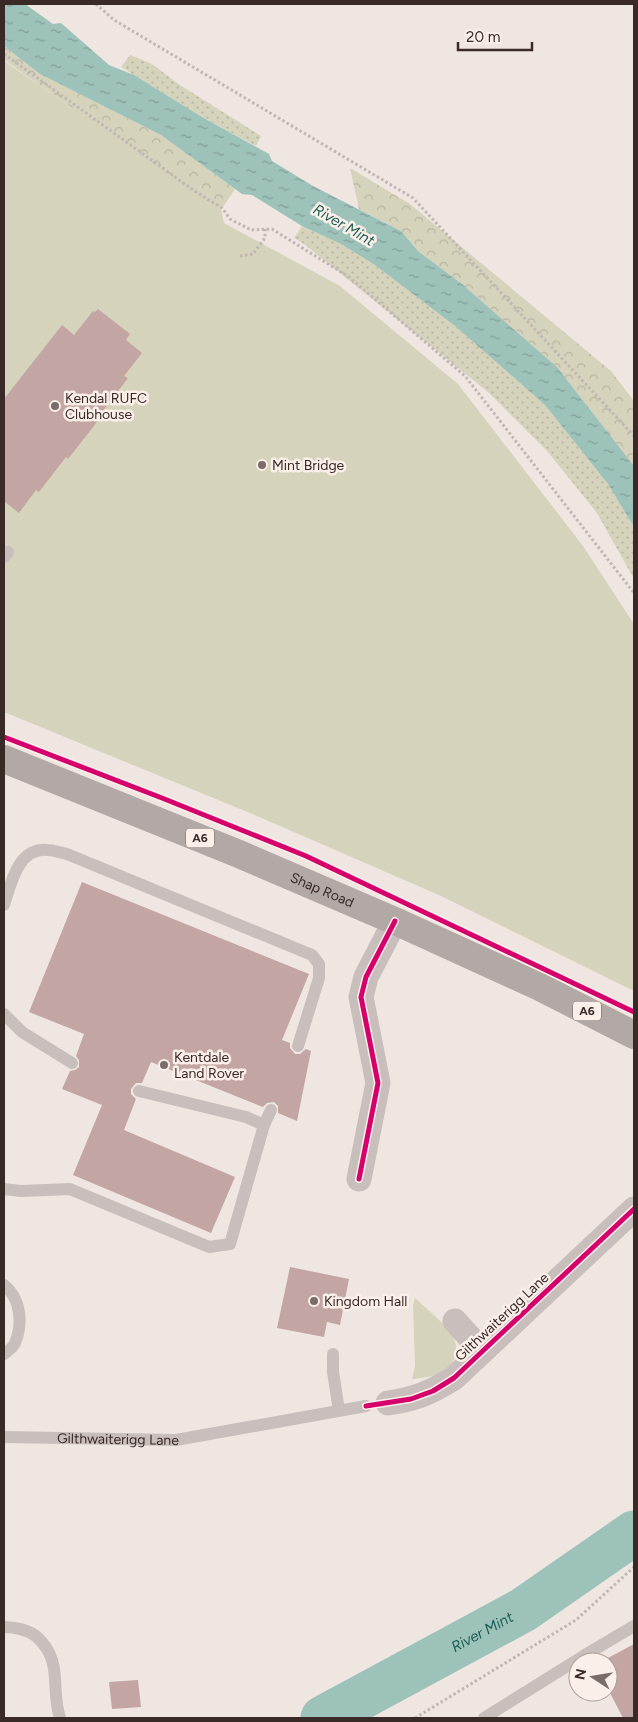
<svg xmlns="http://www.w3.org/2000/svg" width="638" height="1722" viewBox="0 0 638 1722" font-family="Figtree,sans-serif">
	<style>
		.grass { fill: url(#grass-dots) }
		.forest { fill: url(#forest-crowns) }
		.green { fill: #d5d3bb }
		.water { fill: url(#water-ripples) }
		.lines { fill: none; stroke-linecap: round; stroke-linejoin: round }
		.river { stroke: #9dc2ba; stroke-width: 45 }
		.building { fill: #c3a5a3 }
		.path { stroke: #c1b6b3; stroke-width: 3; stroke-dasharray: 2.5 2.5; stroke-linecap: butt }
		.service { stroke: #c8bebb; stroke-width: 12 }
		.minor { stroke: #c8bebb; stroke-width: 25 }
		.trunk { stroke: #b2a8a6; stroke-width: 28 }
		.cycleway-casing { stroke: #fbefe9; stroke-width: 8 }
		.cycleway { stroke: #d6006c; stroke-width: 5 }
		.poi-dot { fill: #796c69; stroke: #fbefe9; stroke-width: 2 }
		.labels { text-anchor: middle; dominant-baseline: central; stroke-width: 5; stroke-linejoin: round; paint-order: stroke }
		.shield { fill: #fbefe9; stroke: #736562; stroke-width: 1 }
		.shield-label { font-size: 12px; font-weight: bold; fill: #392a28 }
		.poi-label { font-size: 14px; fill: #392a28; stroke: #fbefe9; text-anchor: start }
		.street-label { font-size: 14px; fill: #392a28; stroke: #fbefe9 }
		.water-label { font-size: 15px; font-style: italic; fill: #1b5d53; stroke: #fbefe9 }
	</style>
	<defs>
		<pattern id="grass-dots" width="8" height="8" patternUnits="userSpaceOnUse" patternTransform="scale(1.25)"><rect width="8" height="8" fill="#d5d3bb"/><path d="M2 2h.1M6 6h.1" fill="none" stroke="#b8b5a1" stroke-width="1.8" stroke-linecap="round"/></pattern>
		<pattern id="forest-crowns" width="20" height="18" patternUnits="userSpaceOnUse" patternTransform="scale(1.25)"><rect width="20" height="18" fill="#d5d3bb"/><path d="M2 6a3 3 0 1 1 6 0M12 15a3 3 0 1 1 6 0" fill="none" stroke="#b8b5a1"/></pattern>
		<pattern id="water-ripples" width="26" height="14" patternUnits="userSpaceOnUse" patternTransform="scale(1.25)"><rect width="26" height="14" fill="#9dc2ba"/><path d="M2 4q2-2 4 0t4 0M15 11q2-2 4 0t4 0" fill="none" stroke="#819e97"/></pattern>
	</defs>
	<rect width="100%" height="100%" fill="#efe6e2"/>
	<g class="grass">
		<path d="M130,55L152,64L180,85L261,136L256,146L202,117L121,67Z"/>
		<path d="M302,226L341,244L375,265L455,326L545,405L608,484L634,527V579L597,513L548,452L488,392L304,244L294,238Z"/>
	</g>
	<g class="forest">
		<path d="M4,46L40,74L161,135L235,189L221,210L149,168L68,105L4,60Z"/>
		<path d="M350,168L410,204L611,371L634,401V466L557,367L462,284L418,251L401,231L359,209Z"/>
	</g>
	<g class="green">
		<path d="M4,61L221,210L224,223L340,286L458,384L583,546L634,624V991L441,896L257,816L4,712Z"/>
		<path d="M415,1298C429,1312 469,1339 453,1361C442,1376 429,1377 412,1379L415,1366L413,1305Z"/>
	</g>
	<path class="water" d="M4,4H25L53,24L61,23L109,65L134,75L202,117L269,154L272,161L313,186L401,231L418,251L462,284L557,367L634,466V527L608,484L545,405L455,326L375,265L341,244L302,226L252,195L242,194L161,135L40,74L4,46Z"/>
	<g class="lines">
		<path class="river" id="s1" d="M323,1718L523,1610L634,1533"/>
	</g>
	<g class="building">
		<path d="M98,309L130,334L126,340L142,353L124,376L128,378L102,412L104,413L68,459L66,457L39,492L36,490L19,513L4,501V399L62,325L74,335L93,311L95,312Z"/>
		<path d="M82,882L309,974L282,1040L290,1043V1048L295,1054H300L306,1049L311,1051L297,1121L278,1113V1106L274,1102L267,1103L263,1107L151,1062L142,1083H136L131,1089V1094L136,1099L124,1130L235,1177L211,1233L73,1175L102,1105L62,1089L70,1071L75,1070L79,1067V1060L76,1056L84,1034L29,1012Z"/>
		<path d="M290,1267L349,1279L340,1325L327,1322L324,1337L277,1328Z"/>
		<path d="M634,1644V1718H623L608,1689V1658Z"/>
		<path d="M138,1680L141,1707L112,1709L109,1682Z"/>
	</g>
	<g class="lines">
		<g class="path">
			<path d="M96,4L114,20L413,198L634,436"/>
			<path d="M4,54L196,192L222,208L230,219L251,230L272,229L349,277L465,376L634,593"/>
			<path d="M240,256L253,254L265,238V229"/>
			<path d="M415,1718L576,1620L634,1567"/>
		</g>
		<g class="service">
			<path d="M4,557L8,552"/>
			<path d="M4,905C11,883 18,847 48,850C54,850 61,853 67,854L312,955L319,964V978L298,1046"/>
			<path d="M4,1014L22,1032L72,1063"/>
			<path d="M264,1125L271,1110"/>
			<path d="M4,1189L21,1191L70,1189L209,1247L230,1244L264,1125L246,1117L139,1091"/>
			<path d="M4,1285C21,1298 23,1324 15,1343C13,1348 8,1351 4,1354"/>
			<path d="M333,1354V1372L339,1410"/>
			<path id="s2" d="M4,1437L176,1440L366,1406"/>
			<path d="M4,1627C15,1627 29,1630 37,1637C64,1662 50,1688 60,1718"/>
			<path d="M484,1718L585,1655L634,1626"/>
		</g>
		<g class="minor">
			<path d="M359,1179L378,1083L361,997L366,977L395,921"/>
			<path d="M455,1321L482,1351"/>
			<path d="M388,1403C416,1399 430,1393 454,1378L634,1209"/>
		</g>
		<path class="trunk" id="s3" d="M4,759L239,854L395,921L540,987L634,1035"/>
		<defs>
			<g id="cycleway">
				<path d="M4,737L162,798L306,856L634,1012"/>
				<path d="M359,1179L378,1083L361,997L366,977L395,921"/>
				<path d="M366,1406L411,1399L433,1391L454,1378L634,1209"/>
			</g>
		</defs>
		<use href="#cycleway" class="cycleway-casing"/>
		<use href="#cycleway" class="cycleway"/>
	</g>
	<g class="poi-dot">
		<circle cx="55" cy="406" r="5"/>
		<circle cx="262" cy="465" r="5"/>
		<circle cx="164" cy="1065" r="5"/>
		<circle cx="314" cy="1301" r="5"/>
	</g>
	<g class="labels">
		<g class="shield">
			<rect x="186" y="828.5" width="28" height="19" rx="4"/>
			<rect x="573" y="1001.5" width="28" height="19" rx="4"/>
		</g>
		<g class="shield-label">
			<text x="200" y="838">A6</text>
			<text x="587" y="1011">A6</text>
		</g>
		<g class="poi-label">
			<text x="65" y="398">Kendal RUFC<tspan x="65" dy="16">Clubhouse</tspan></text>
			<text x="272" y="465">Mint Bridge</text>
			<text x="174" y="1057">Kentdale<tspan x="174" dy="16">Land Rover</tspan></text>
			<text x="324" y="1301">Kingdom Hall</text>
		</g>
		<g class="street-label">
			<text stroke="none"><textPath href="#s3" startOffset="344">Shap Road</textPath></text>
			<text transform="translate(502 1317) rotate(-43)">Gilthwaiterigg Lane</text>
			<text stroke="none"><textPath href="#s2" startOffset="114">Gilthwaiterigg Lane</textPath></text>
		</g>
		<g class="water-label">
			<text transform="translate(344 225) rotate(30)">River Mint</text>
			<text stroke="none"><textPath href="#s1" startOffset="181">River Mint</textPath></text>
		</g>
	</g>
	<rect width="638" height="1722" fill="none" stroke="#392a28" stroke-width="10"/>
	<g transform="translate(593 1677) rotate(282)"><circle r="24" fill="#fbefe9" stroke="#ada09c"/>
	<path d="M0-4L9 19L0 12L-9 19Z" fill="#796c69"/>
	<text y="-8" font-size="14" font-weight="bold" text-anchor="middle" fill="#392a28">N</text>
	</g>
	<path d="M458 42v8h74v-8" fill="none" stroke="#392a28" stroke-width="2.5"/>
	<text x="466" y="42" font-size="15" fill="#392a28" stroke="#fbefe9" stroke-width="4" paint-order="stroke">20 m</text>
</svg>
